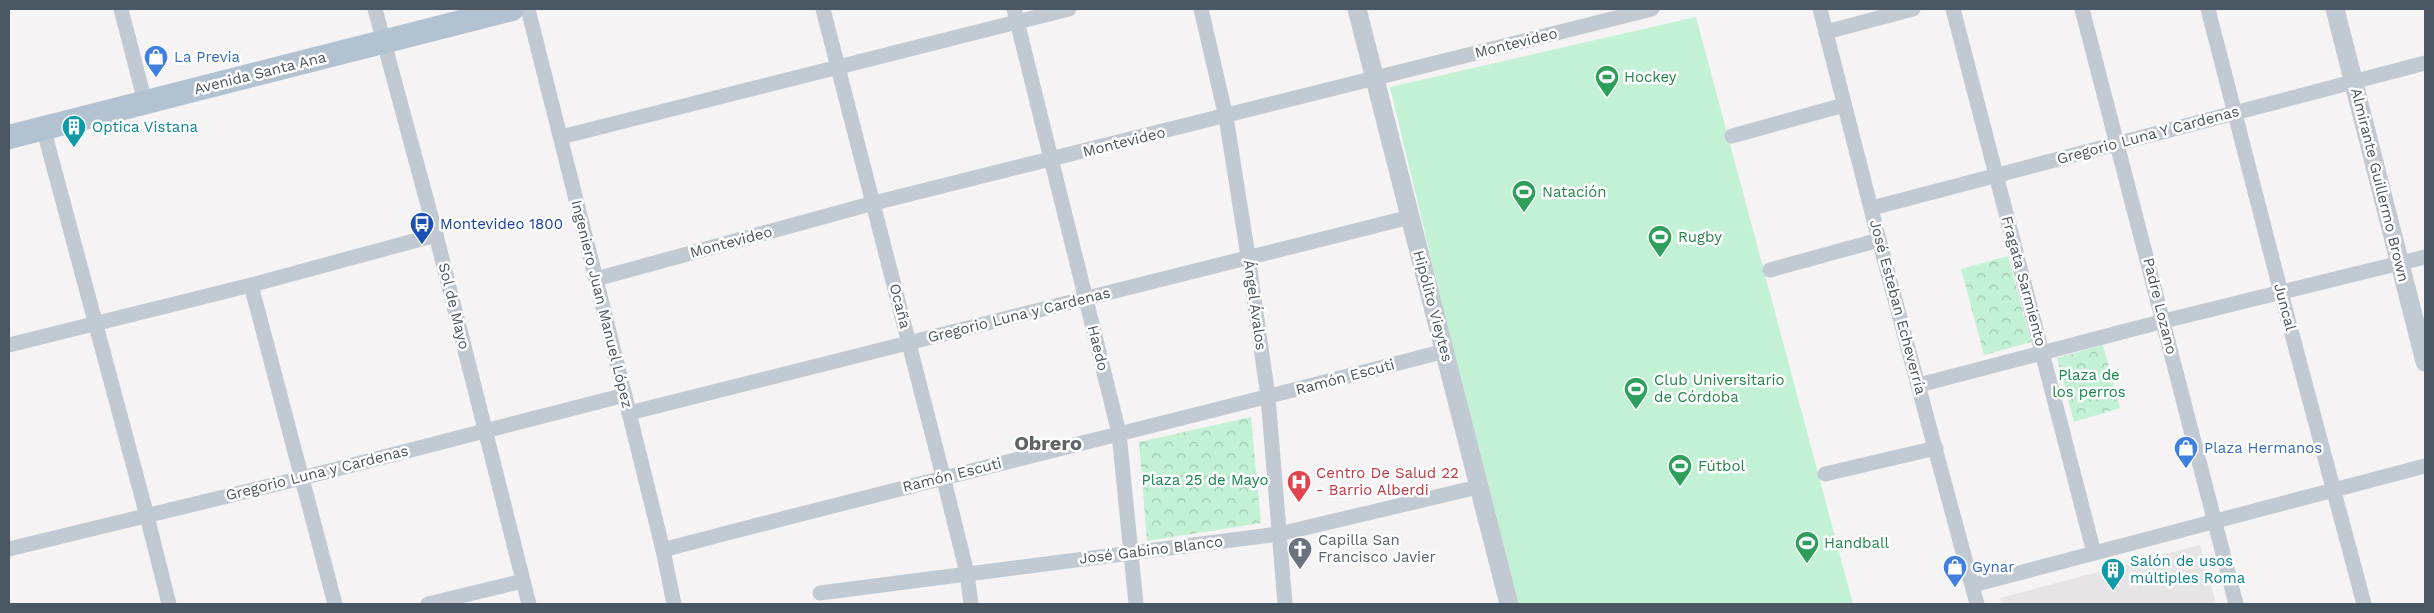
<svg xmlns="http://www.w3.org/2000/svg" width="2434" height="613" viewBox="0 0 2434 613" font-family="'Work Sans',sans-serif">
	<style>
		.education { fill: #e6e4e5 }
		.green { fill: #c3f1d5 }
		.park { fill: url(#park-crowns) }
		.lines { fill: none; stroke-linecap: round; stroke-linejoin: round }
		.minor { stroke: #c1cad2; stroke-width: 15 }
		.tertiary { stroke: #c1cad2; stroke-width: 19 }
		.primary { stroke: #b3c2d1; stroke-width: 24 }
		.labels { text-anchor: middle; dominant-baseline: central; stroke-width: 5; stroke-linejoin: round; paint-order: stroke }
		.street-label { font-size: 15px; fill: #4a5661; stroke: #fff }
		.shop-label { font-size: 15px; fill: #366cbe; stroke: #fff; text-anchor: start }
		.leisure-label { font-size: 15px; fill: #27864d; stroke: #fff; text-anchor: start }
		.culture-label { font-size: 15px; fill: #0d838f; stroke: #fff; text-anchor: start }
		.transit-label { font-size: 15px; fill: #164399; stroke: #fff; text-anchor: start }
		.park-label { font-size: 15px; fill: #17864f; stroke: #fff }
		.health-label { font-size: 15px; fill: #be3a42; stroke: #fff; text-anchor: start }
		.worship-label { font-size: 15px; fill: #5b616d; stroke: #fff; text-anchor: start }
		.district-label { font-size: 20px; font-weight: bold; fill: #5f6368; stroke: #fff }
	</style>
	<defs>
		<pattern id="park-crowns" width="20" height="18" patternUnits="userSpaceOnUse" patternTransform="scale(1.25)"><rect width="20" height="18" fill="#c3f1d5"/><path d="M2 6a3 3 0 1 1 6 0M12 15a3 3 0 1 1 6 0" fill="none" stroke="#a0c6b0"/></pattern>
	</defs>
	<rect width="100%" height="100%" fill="#f5f3f3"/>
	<path class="education" d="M2200,545L2216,604H2001L2000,598Z"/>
	<path class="green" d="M1696,17L1853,604H1519L1444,312L1390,87Z"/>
	<g class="park">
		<path d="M2008,256L2031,342L1984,355L1961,269Z"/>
		<path d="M2103,345L2120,408L2074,422L2057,358Z"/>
		<path d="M1251,417L1261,523L1147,541L1139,442Z"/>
	</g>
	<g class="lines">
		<g class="minor">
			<path d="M121,9L145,102"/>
			<path d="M375,9L436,235L529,604"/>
			<path d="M528,9L596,279L663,550L674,604"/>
			<path d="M823,9L943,476L967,573L971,604"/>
			<path d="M1014,9L1119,433L1136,604"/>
			<path d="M1201,9L1226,117L1248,256L1268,397L1285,604"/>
			<path d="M1820,9L1879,240L1977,604"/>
			<path d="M1953,9L2094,553"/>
			<path d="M2082,9L2236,604"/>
			<path d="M2208,9L2281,293L2364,604"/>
			<path d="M1826,32L1913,9"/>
			<path d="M43,127L147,516L169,604"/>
			<path d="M1732,136L1844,105"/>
			<path d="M561,137L1069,9"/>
			<path d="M1872,208L2425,63"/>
			<path d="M1770,270L1879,240"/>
			<path d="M596,279L874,203L1652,9"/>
			<path d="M251,285L335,604"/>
			<path d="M9,345L251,285L436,235"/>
			<path d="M1919,385L2164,321L2425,257"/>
			<path d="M629,413L1410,217"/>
			<path d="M1825,474L1936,448"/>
			<path d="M9,549L302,478L625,395"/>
			<path d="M663,550C923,481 1185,419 1445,351"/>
			<path d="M1973,585L2425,466"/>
			<path d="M820,593L1279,534L1478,487"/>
			<path d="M428,604L523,581"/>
		</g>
		<g class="tertiary">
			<path d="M1357,9L1509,604"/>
			<path d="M2335,9L2425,362"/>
		</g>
		<path class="primary" d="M9,137L512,9"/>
	</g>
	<defs>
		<symbol id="shop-pin" viewBox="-11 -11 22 30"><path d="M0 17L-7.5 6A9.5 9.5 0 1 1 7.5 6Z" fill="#3f7fe0" stroke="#fff"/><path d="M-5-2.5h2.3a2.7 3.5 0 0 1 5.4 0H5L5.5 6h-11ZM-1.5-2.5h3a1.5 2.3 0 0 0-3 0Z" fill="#fff"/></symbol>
		<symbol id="stadium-pin" viewBox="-11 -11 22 30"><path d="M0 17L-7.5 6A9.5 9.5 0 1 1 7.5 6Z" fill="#2e9e5b" stroke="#fff"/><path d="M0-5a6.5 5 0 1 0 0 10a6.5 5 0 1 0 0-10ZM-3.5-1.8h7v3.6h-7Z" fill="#fff"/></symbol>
		<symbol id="building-pin" viewBox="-11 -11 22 30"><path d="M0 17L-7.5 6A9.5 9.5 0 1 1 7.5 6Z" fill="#0f9aa8" stroke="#fff"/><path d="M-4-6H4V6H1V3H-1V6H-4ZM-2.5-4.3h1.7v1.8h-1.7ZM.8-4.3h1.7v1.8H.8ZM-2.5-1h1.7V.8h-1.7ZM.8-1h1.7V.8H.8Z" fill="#fff"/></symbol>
		<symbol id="bus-pin" viewBox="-11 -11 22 30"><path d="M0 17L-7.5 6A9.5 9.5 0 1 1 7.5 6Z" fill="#1a4fb4" stroke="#fff"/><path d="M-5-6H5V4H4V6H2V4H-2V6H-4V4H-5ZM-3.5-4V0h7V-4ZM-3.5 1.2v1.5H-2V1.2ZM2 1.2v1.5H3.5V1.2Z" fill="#fff"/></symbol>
		<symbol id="hospital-pin" viewBox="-11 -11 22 30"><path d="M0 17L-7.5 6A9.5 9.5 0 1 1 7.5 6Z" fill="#e0444e" stroke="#fff"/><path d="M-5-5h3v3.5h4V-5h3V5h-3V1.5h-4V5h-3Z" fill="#fff"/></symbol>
		<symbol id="church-pin" viewBox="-11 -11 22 30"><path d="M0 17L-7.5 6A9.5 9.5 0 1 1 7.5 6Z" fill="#6b7280" stroke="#fff"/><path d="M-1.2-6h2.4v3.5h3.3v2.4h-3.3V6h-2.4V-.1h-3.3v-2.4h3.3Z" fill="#fff"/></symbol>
	</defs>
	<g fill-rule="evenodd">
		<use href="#shop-pin" x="142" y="43" width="28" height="38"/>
		<use href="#stadium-pin" x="1593" y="63" width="28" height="38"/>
		<use href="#building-pin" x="60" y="113" width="28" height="38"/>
		<use href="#stadium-pin" x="1510" y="178" width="28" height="38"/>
		<use href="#bus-pin" x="408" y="210" width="28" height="38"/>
		<use href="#stadium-pin" x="1646" y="223" width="28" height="38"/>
		<use href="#stadium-pin" x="1622" y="375" width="28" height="38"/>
		<use href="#shop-pin" x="2172" y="434" width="28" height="38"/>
		<use href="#stadium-pin" x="1666" y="452" width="28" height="38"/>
		<use href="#hospital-pin" x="1285" y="468" width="28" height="38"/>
		<use href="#stadium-pin" x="1793" y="529" width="28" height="38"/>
		<use href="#church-pin" x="1286" y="535" width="28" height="38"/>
		<use href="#shop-pin" x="1941" y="553" width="28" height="38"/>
		<use href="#building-pin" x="2099" y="556" width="28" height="38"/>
	</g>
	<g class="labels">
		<g class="street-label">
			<text transform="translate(1516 43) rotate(-14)">Montevideo</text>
			<text transform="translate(260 73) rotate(-14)">Avenida Santa Ana</text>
			<text transform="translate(2148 135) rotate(-15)">Gregorio Luna Y Cardenas</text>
			<text transform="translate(1124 142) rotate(-14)">Montevideo</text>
			<text transform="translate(2380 185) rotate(76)">Almirante Guillermo Brown</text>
			<text transform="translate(731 242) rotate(-15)">Montevideo</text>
			<text transform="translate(2024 281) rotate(75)">Fragata Sarmiento</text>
			<text transform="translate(602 304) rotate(76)">Ingeniero Juan Manuel López</text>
			<text transform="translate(1255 305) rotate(82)">Ángel Ávalos</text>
			<text transform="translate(454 306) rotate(76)">Sol de Mayo</text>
			<text transform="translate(900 306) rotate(76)">Ocaña</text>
			<text transform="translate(1433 306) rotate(75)">Hipólito Vieytes</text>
			<text transform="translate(2160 306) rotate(76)">Padre Lozano</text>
			<text transform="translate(1898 307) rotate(75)">José Esteban Echeverría</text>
			<text transform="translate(2285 307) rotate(75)">Juncal</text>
			<text transform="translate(1019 315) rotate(-14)">Gregorio Luna y Cardenas</text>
			<text transform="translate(1098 348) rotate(76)">Haedo</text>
			<text transform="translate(1345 377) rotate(-15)">Ramón Escuti</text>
			<text transform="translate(317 473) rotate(-14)">Gregorio Luna y Cardenas</text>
			<text transform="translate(952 475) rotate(-14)">Ramón Escuti</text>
			<text transform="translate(1151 550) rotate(-7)">José Gabino Blanco</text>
		</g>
		<g class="shop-label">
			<text x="174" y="57">La Previa</text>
			<text x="2204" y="448">Plaza Hermanos</text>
			<text x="1972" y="567">Gynar</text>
		</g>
		<g class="leisure-label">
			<text x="1624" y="77">Hockey</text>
			<text x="1542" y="192">Natación</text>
			<text x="1678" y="237">Rugby</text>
			<text x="1654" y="380">Club Universitario<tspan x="1654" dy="17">de Córdoba</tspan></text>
			<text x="1698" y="466">Fútbol</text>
			<text x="1824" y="543">Handball</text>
		</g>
		<g class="culture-label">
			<text x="92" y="127">Optica Vistana</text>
			<text x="2130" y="561">Salón de usos<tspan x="2130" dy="17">múltiples Roma</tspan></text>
		</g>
		<g class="transit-label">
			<text x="440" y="224">Montevideo 1800</text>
		</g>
		<g class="park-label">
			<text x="2089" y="375">Plaza de<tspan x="2089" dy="17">los perros</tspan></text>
			<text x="1205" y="480">Plaza 25 de Mayo</text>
		</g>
		<g class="health-label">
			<text x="1316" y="473">Centro De Salud 22<tspan x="1316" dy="17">- Barrio Alberdi</tspan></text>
		</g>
		<g class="worship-label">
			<text x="1318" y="540">Capilla San<tspan x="1318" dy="17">Francisco Javier</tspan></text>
		</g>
		<g class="district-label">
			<text x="1048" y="443">Obrero</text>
		</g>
	</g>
	<rect width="2434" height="613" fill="none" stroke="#4a5661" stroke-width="20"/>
</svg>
